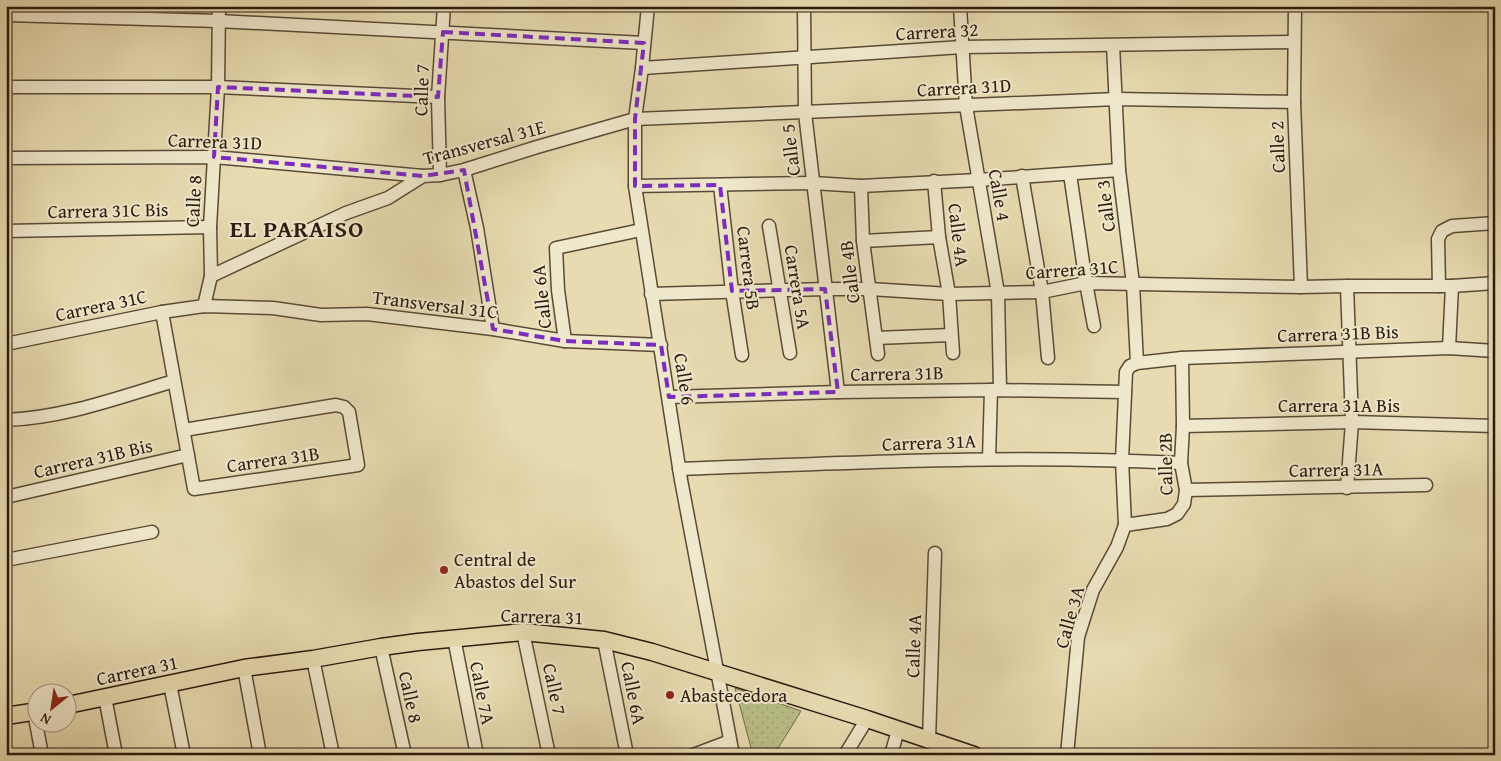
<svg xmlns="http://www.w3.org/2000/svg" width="1501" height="761" viewBox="0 0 1501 761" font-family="'Gentium Book Plus',serif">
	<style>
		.park { fill: url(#park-dots); stroke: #726d4c }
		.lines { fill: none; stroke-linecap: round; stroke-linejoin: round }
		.minor-casing { stroke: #5a4b37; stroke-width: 15 }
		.major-casing { stroke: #2a1b0e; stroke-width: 19 }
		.minor { stroke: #f0e8cc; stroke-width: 12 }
		.major { stroke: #e8dbb1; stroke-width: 16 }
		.marked { fill: none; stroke: #7b2cbf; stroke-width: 4; stroke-dasharray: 10 6; stroke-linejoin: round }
		.poi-dot { fill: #8f2418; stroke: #f0e8cc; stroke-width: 2 }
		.labels { text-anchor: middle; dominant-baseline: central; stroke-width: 4; stroke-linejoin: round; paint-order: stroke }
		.street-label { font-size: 19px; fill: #2a1b0e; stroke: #f0e8cc }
		.poi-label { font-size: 19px; fill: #2a1b0e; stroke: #f0e8cc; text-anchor: start }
		.district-label { font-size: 24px; font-weight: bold; letter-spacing: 1px; fill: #2a1b0e; stroke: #f0e8cc }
	</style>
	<defs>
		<pattern id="park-dots" width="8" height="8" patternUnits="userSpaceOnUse" patternTransform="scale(1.25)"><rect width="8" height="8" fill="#b9bf89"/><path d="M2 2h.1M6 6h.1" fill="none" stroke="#9fa475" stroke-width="1.8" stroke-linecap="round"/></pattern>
	</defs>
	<rect width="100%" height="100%" fill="#e8dbb1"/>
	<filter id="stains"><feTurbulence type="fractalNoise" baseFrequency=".004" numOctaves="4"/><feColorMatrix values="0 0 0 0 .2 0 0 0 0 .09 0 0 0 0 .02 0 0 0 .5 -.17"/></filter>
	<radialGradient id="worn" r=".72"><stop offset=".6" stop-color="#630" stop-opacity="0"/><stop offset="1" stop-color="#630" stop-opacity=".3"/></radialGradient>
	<path class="park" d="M735,688L801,711L774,755H753Z"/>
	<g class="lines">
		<defs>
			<g id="minor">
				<path d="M648,6L642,68L635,119V186L681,480L733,755"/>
				<path d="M804,6L805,113L838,392"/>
				<path d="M960,6L966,106L998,293L1000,390"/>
				<path d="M1295,6L1294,102L1301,287"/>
				<path d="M6,15L218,21L644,43"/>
				<path d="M1113,45L1119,170L1133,284L1137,363"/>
				<path d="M642,68L962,47L1293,42"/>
				<path d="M6,87H218L438,97"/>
				<path d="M6,158L214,157L423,176"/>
				<path d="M464,170L477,228L493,329"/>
				<path d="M1070,174L1086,283L1094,326"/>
				<path d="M440,175L438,97L444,6"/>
				<path d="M1022,176L1042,292L1048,358"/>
				<path d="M934,181L939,237L949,294L953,353"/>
				<path d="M720,185L732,291L742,355"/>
				<path d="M635,186L813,183L861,186L978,180L1119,170"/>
				<path d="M861,186L863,241L878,354"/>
				<path d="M769,226L790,353"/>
				<path d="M6,231L210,227"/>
				<path d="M863,241L939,237"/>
				<path d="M211,276L346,213L388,198L423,176L440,175L464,170L537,147L635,119L1117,99L1294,102"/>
				<path d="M1439,286L1438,239L1442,231L1452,226L1495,223"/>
				<path d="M651,294L825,289H870L949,294L1042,292L1086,283L1301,287L1347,286H1452L1495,283"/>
				<path d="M204,306L211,276L210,227L218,87L219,6"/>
				<path d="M162,312L194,489L358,465L349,412L344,407L336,405L184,430"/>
				<path d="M876,338L951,335"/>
				<path d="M565,341L558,290L556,248L641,230"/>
				<path d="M6,344L162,312L204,306L273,308L321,315L367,314L493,329L565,341L661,345"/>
				<path d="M1449,348L1452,286"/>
				<path d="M669,397L838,392L991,390L1125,392"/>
				<path d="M6,420C64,418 120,397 174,381"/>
				<path d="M1183,426L1352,422L1495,426"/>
				<path d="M989,459L991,390"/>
				<path d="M679,469C846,463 1014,454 1181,463"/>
				<path d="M1347,488L1352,422L1347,286"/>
				<path d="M1186,490L1426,485"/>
				<path d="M6,497L188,455"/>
				<path d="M1125,525L1167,519L1177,514L1184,504L1186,490L1181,463L1183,426L1182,358"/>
				<path d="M6,560L152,532"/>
				<path d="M523,632L549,755"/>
				<path d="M454,638L477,755"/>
				<path d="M604,640L627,755"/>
				<path d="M381,647L405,755"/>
				<path d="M313,659L333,755"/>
				<path d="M244,668L260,755"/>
				<path d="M170,684L184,755"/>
				<path d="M105,697L116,755"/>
				<path d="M34,712L42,755"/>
				<path d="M929,740L935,553"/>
				<path d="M693,755L730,741"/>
				<path d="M845,755L867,719"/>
				<path d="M891,755L898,730"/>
				<path d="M1067,755L1078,637L1093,590L1117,547L1125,525L1122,460L1126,372L1130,366L1137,363L1182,358L1449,348L1495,351"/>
			</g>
			<g id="major">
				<path d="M68,705L244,668L313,659L381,647L418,642L523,632L604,640L652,652L867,719L974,755"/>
				<path d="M6,716L38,711"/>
			</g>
		</defs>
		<use href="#minor" class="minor-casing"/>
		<use href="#major" class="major-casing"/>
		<use href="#minor" class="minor"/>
		<use href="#major" class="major"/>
	</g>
	<path class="marked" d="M443,32L644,43L635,119V186L720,185L732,291L825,289L838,392L669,397L661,345L565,341L493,329L464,170L423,176L214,157L218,87L438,97Z"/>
	<g class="poi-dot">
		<circle cx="444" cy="570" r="5"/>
		<circle cx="670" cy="695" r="5"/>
	</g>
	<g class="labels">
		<g class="street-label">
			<text transform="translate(937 31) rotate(-3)">Carrera 32</text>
			<text transform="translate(964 87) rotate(-3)">Carrera 31D</text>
			<text transform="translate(421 90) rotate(-88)">Calle 7</text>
			<text transform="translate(215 141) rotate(2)">Carrera 31D</text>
			<text transform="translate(484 142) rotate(-15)">Transversal 31E</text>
			<text transform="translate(1277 147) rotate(-92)">Calle 2</text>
			<text transform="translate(790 150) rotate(-97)">Calle 5</text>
			<text transform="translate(1000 195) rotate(80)">Calle 4</text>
			<text transform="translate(193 201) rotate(-87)">Calle 8</text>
			<text transform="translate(1105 206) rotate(-97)">Calle 3</text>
			<text transform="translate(108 210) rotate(-1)">Carrera 31C Bis</text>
			<text transform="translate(959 235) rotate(83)">Calle 4A</text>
			<text transform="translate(749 268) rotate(83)">Carrera 5B</text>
			<text transform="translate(1072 269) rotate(-4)">Carrera 31C</text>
			<text transform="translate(849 272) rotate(-97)">Calle 4B</text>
			<text transform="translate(798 287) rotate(81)">Carrera 5A</text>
			<text transform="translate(541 297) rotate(-96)">Calle 6A</text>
			<text transform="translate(435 304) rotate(7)">Transversal 31C</text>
			<text transform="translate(101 305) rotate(-12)">Carrera 31C</text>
			<text transform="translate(1338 333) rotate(-2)">Carrera 31B Bis</text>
			<text transform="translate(897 373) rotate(-1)">Carrera 31B</text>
			<text transform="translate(685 379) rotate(81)">Calle 6</text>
			<text x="1339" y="405">Carrera 31A Bis</text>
			<text transform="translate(929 442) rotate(-2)">Carrera 31A</text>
			<text transform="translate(93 458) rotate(-13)">Carrera 31B Bis</text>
			<text transform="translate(273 459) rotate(-8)">Carrera 31B</text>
			<text transform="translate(1165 464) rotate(-91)">Calle 2B</text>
			<text transform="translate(1336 469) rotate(-1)">Carrera 31A</text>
			<text transform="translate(542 616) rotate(2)">Carrera 31</text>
			<text transform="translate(1069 617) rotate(-74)">Calle 3A</text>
			<text transform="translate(913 646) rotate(-88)">Calle 4A</text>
			<text transform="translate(137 670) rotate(-12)">Carrera 31</text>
			<text transform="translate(555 689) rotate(78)">Calle 7</text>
			<text transform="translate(483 693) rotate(79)">Calle 7A</text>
			<text transform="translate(634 693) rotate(79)">Calle 6A</text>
			<text transform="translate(411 697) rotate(78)">Calle 8</text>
		</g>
		<g class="poi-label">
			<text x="454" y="559">Central de<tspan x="454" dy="22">Abastos del Sur</tspan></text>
			<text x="680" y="695">Abastecedora</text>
		</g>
		<g class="district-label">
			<text x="297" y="228">EL PARAISO</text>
		</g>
	</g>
	<rect width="1501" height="761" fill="none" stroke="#e8dbb1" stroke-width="25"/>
	<rect x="8" y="8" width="1486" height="746" fill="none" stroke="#2a1b0e" stroke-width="2.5"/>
	<rect x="12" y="12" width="1476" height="736" fill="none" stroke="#2a1b0e"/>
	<g transform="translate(52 708) rotate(210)"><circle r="24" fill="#f0e8cc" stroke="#a19680"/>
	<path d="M0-4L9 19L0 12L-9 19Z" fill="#8f2418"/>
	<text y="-8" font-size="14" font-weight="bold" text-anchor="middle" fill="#2a1b0e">N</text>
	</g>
	<rect width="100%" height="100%" filter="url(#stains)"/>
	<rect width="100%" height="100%" fill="url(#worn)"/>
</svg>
